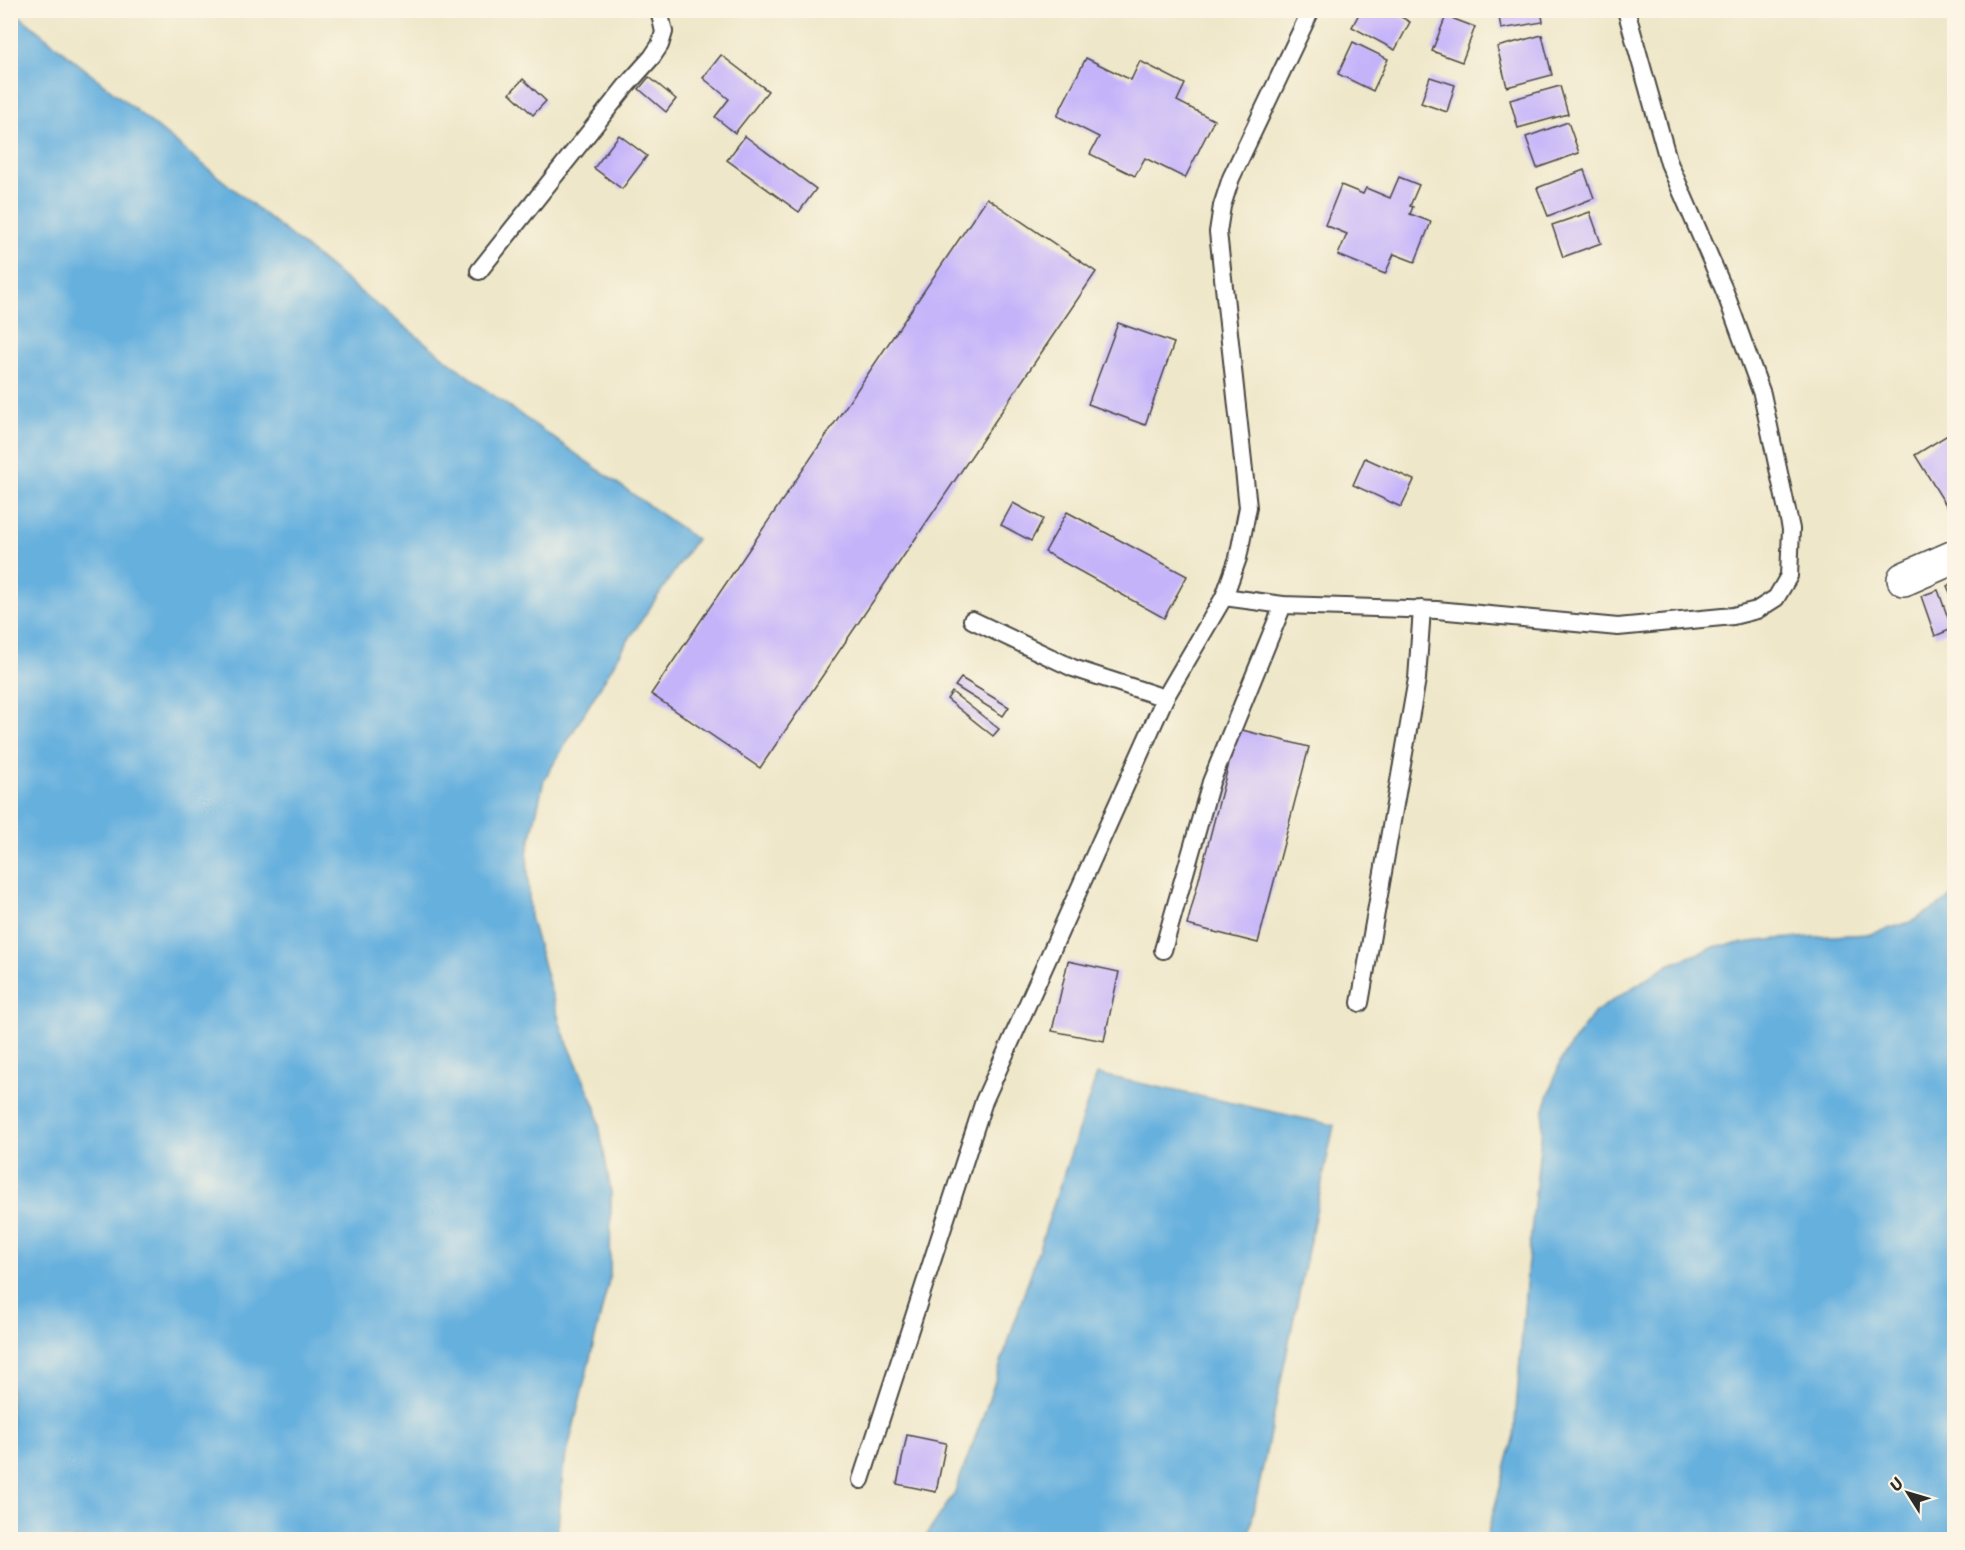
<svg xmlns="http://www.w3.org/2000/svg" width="1965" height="1550" viewBox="0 0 1965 1550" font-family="Sriracha,sans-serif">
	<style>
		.water { fill: #66b0de; stroke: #486e84; stroke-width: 1.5 }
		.building { fill: #c5b3fa }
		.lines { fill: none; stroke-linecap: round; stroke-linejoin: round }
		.service-casing { stroke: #484743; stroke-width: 20 }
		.minor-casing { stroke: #484743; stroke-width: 36 }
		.service { stroke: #fff; stroke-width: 16 }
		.minor { stroke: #fff; stroke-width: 33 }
	</style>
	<rect width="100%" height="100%" fill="#fcf5e5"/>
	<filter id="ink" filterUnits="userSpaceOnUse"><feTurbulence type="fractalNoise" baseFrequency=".0167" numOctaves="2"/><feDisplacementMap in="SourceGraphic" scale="12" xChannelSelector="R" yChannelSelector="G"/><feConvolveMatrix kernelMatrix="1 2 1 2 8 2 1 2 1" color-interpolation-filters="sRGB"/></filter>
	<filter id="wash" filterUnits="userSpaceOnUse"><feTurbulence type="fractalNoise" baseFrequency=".008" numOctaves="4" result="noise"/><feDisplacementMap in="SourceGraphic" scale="24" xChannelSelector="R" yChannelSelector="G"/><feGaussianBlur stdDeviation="1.35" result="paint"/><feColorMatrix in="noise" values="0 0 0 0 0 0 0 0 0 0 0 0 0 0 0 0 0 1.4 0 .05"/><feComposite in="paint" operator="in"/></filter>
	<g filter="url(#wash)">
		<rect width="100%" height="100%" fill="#eee7c9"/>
		<g class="water">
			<path d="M12,10L368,298L486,390L696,539L627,642L544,780L527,854L530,917L562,1030L596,1108L611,1192L610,1276L563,1470L557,1539H11L10,11Z"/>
			<path d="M1954,892V1539H1486L1514,1436L1527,1271L1544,1109L1560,1062L1574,1040L1595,1012L1666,966L1717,946L1777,939L1870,934L1911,922L1945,902Z"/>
			<path d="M1097,1074L1334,1125L1248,1539H924L954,1494L985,1411Z"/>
		</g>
		<g id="blocks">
			<g class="building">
				<path d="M1361,10H1389L1410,22L1395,50L1352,27Z"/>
				<path d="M1498,10H1541L1543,22L1501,29Z"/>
				<path d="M1446,16L1475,27L1462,62L1432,51Z"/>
				<path d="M1542,35L1552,75L1507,87L1497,47Z"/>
				<path d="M1353,42L1388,59L1373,91L1338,74Z"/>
				<path d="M721,55L768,91L735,133L715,117L729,99L703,78Z"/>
				<path d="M1086,58L1131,80L1140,61L1185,84L1177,101L1214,120L1185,178L1145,158L1135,176L1090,154L1099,137L1057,116Z"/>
				<path d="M649,77L676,99L666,112L639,89Z"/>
				<path d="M1430,77L1455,85L1447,112L1421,103Z"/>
				<path d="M523,79L546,101L533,115L510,93Z"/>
				<path d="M1560,86L1568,114L1518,128L1510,100Z"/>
				<path d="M1568,122L1579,153L1537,168L1526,137Z"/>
				<path d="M619,135L647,156L622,189L594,168Z"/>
				<path d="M745,136L816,189L799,212L727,160Z"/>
				<path d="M1584,170L1594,198L1548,216L1537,188Z"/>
				<path d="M1399,177L1419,185L1410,206L1413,207L1410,214L1431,222L1415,262L1394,254L1385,274L1338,255L1347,234L1325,225L1341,185L1363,194L1366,188L1390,198Z"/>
				<path d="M987,198L1096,272L760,768L651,694Z"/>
				<path d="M1590,212L1601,243L1563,257L1552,225Z"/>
				<path d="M1118,323L1174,343L1145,425L1088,404Z"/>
				<path d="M1954,431V518L1915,455Z"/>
				<path d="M1365,458L1414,480L1401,507L1353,485Z"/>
				<path d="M1013,503L1043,519L1031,541L1001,525Z"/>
				<path d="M1067,512L1187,576L1164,618L1045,552Z"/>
				<path d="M1954,582V601L1947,586Z"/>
				<path d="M1938,590L1952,629L1935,636L1921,596Z"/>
				<path d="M961,678L1009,707L1003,716L955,686Z"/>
				<path d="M952,692L999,729L993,736L947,699Z"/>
				<path d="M1238,729L1309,747L1258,943L1187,925Z"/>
				<path d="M1068,961L1119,972L1104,1041L1052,1031Z"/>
				<path d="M907,1435L946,1443L936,1492L897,1484Z"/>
			</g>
		</g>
	</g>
	<g filter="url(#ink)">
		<use href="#blocks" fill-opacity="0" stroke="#484743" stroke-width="1.5"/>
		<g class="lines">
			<defs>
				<g id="service">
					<path d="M479,271L626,86L652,57L660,45L664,32L659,10"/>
					<path d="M1224,597L1238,558L1248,507L1218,232L1222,206L1231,178L1311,10"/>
					<path d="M972,620L1073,668L1165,698"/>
					<path d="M1163,950L1211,782L1283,605"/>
					<path d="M1360,1003L1417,679L1422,609"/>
					<path d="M861,1480L984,1101L1165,698L1224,597L1283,605L1437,610L1618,627L1733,616L1757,610L1776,598L1789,576L1791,529L1762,394L1725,292L1669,163L1626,10"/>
				</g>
				<path id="minor" d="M1904,579L1954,557"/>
			</defs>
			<use href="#service" class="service-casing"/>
			<use href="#minor" class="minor-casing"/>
			<use href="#service" class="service"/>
			<use href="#minor" class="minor"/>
		</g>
	</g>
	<rect width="1965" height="1550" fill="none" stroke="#fcf5e5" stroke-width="36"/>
	<g transform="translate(1908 1493) rotate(307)" stroke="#fcf5e5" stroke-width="4.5" paint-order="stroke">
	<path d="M0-4.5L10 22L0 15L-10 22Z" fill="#2b2b2b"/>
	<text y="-9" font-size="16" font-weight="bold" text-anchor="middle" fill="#2b2b2b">U</text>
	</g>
</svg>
